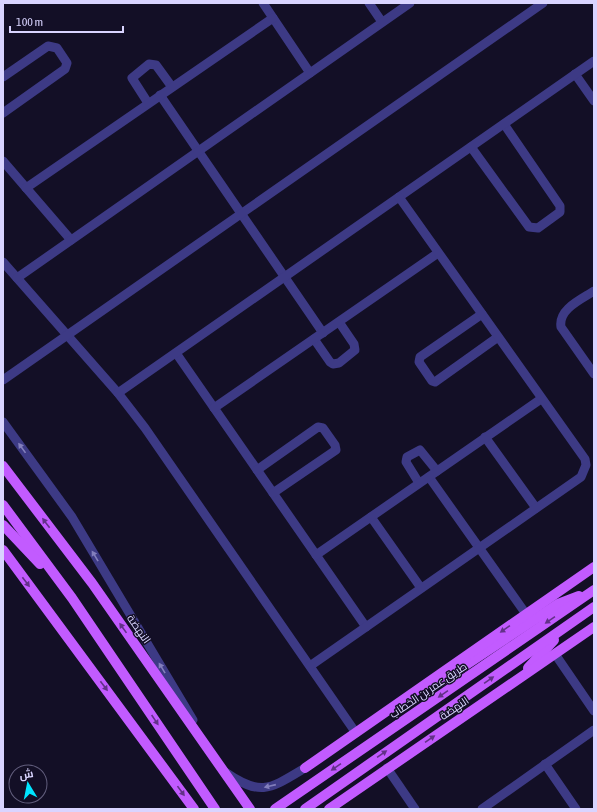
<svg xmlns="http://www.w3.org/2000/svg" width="597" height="812" viewBox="0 0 597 812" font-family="'Asap Condensed',Cairo,sans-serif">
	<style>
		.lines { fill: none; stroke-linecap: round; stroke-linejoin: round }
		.minor { stroke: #3d3a85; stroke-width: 9 }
		.major { stroke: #c25bff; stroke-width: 10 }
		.oneway { fill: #837fbc }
		.oneway2 { fill: #623188 }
		.labels { text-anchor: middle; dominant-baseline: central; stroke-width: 3; stroke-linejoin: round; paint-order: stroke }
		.street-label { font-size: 11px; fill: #d9d4ff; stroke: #130f26 }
	</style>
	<rect width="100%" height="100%" fill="#130f26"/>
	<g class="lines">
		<g class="minor">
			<path d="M263,3L310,73"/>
			<path d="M369,3L382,22"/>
			<path d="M575,74L594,101"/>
			<path d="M3,77L48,46L57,48L67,63L65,69L3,113"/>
			<path d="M160,95L323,333"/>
			<path d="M148,103L132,78L149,64L156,65L172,87"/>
			<path d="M471,147L529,227L538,228L560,212V206L504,124"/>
			<path d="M3,161L71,240"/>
			<path d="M26,188L273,18"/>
			<path d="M3,262L118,393L145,428L356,733"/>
			<path d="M17,278L410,3"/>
			<path d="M594,291C582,299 558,309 561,327L594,374"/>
			<path d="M482,314L420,357L419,362L432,381L435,382L498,337"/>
			<path d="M314,339L330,362L333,364L339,363L355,350L354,344L339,322"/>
			<path d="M176,353L366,627"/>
			<path d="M3,380L543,3"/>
			<path d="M118,393L594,61"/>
			<path d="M214,408L438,253"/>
			<path d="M3,422L72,517L193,720"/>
			<path d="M485,437L536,508"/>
			<path d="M257,470L318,427L323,428L335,445L336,450L273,493"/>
			<path d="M429,477L526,614"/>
			<path d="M419,483L406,462L407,457L420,450L437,471"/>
			<path d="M371,517L421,588"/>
			<path d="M316,555L541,399"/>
			<path d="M555,654L594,711"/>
			<path d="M310,666L581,477L586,465L585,459L399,197"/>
			<path d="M545,764L576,809"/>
			<path d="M387,768L415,809"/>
			<path d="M225,772C261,797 270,789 305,768"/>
			<path d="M482,809L594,730"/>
		</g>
		<g class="major">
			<path d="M3,466L92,583L250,809"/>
			<path d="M3,505L72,598L215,809"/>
			<path d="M3,525L40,564"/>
			<path d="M3,550L194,809"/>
			<path d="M528,668L554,640"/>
			<path d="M440,682L558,604L579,596"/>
			<path d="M305,768L594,567"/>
			<path d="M275,809L594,590"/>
			<path d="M305,809L594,607"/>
			<path d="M329,809L594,627"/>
		</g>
	</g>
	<defs><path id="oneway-solid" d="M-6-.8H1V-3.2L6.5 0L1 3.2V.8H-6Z"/></defs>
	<g class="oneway">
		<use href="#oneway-solid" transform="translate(22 448) rotate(-126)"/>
		<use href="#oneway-solid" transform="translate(95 556) rotate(-121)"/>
		<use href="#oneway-solid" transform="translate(162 668) rotate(-121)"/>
		<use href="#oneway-solid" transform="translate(270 786) rotate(167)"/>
	</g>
	<g class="oneway2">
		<use href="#oneway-solid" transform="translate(46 523) rotate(-127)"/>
		<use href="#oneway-solid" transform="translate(26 582) rotate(53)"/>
		<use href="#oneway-solid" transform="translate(550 620) rotate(146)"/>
		<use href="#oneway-solid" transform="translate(123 628) rotate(-125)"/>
		<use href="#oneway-solid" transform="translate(505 629) rotate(145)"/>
		<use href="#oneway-solid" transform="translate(489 680) rotate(-35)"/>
		<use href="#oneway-solid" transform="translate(104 686) rotate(53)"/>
		<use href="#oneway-solid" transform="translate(443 694) rotate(146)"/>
		<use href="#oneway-solid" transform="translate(155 720) rotate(56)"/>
		<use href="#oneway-solid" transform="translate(430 739) rotate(-34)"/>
		<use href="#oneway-solid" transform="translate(382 754) rotate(-35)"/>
		<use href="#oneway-solid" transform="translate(336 767) rotate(146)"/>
		<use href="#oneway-solid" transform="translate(181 791) rotate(54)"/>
	</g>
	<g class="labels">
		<g class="street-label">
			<text transform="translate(139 629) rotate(55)">النهضة</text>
			<text transform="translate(428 690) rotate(-34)">طريق عمر بن الخطاب</text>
			<text transform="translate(454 708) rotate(-34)">النهضة</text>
		</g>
	</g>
	<rect width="597" height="812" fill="none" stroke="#d9d4ff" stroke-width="8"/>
	<g transform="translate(28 784) rotate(350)"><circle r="19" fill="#130f26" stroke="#625e7d"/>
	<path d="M0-3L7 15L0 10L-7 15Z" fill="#00e5ff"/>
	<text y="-6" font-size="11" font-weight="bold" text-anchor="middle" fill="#d9d4ff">ش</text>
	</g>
	<path d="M10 26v6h113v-6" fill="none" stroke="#d9d4ff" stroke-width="2"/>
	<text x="16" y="26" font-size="12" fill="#d9d4ff" stroke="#130f26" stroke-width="3" paint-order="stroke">100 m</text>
</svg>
